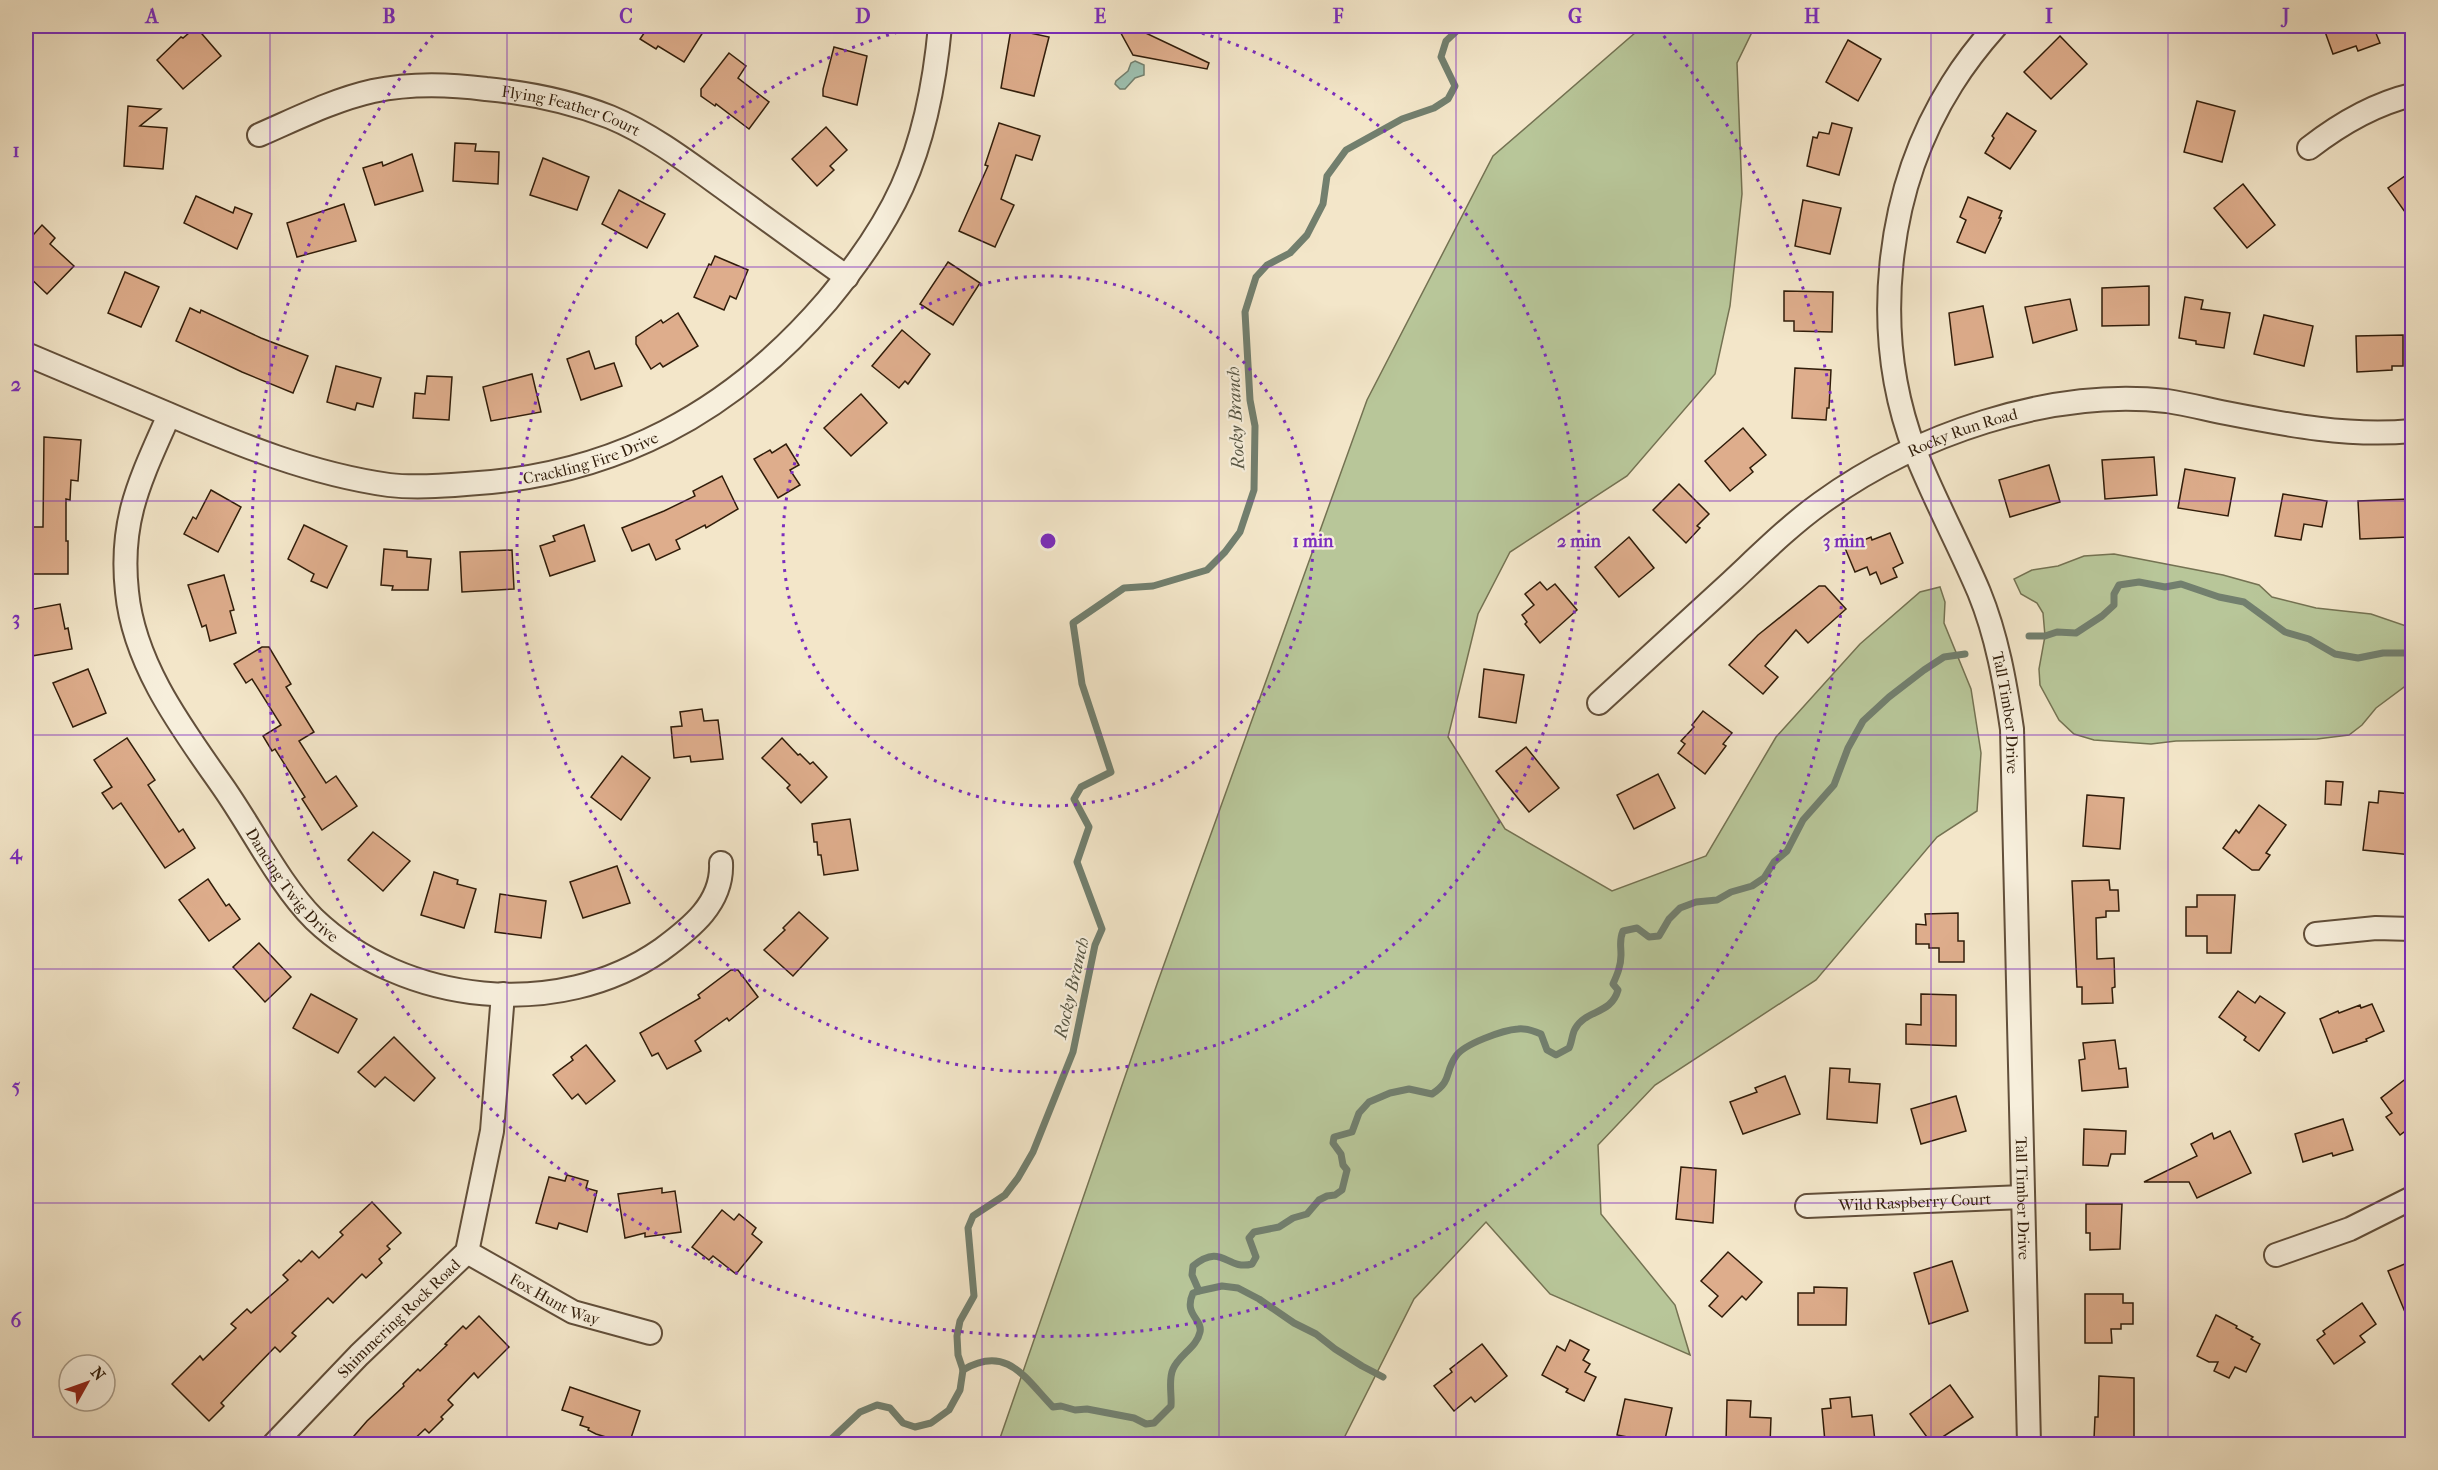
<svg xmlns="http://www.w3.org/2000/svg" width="2438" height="1470" viewBox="0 0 2438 1470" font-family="'IM FELL French Canon',serif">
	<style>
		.green { fill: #b8c699; stroke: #747252; stroke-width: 1.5 }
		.water { fill: #9dc0b0; stroke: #727f6e; stroke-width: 1.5 }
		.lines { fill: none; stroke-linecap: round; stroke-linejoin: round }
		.stream { stroke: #727f6e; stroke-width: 7 }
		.building { fill: #dead8c; stroke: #311d0a; stroke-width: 1.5 }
		.minor-casing { stroke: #624f3a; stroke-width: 26 }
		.minor { stroke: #f7efdc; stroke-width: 22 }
		.grid { fill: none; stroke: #7b2cbf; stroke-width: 1.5; stroke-opacity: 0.55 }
		.ring { fill: none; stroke: #7b2cbf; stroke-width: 3; stroke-dasharray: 3 6 }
		.labels { text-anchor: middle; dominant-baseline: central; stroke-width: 4.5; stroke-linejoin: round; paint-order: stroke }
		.street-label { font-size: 16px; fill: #311d0a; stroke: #f7efdc }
		.water-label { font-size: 18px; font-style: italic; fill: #575644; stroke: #f7efdc }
		.centre { fill: #7b2cbf; stroke: #f7efdc; stroke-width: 3 }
		.ring-label { font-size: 18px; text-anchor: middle; font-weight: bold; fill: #7b2cbf; stroke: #f7efdc; stroke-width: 4.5; stroke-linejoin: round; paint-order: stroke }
		.neatline { fill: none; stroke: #7b2cbf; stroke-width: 2 }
		.grid-label { font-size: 20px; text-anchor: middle; font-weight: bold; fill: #7b2cbf }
	</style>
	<rect width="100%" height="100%" fill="#f3e6c9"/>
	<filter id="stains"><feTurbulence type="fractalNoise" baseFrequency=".00333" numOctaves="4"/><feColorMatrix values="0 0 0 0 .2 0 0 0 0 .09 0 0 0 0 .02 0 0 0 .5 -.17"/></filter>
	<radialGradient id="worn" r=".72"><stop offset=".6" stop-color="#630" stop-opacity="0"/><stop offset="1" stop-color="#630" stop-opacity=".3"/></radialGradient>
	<g class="green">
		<path d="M1643,26H1755L1737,63L1742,194L1730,306L1715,374L1627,476L1510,552L1478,614L1448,737L1505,829L1612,891L1706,856L1776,737L1860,644L1920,592L1940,587L1945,602L1944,623L1971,689L1981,753L1977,811L1937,837L1816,980L1655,1085L1598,1145L1601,1214L1675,1305L1690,1355L1550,1294L1486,1222L1414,1299L1341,1444H998L1157,984L1367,400L1493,156Z"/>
		<path d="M2114,554L2223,575L2259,585L2272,597L2316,608L2371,614L2412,628V681L2376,708L2362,725L2349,735L2317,739L2176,741L2151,744L2094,740L2074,734L2059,720L2040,685L2039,669L2045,636L2043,613L2037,603L2021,594L2014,579L2032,570L2058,566L2084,556Z"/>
	</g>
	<path class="water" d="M1135,61L1144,65V75L1135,78L1125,89H1120L1115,84L1116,81L1128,71L1131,63Z"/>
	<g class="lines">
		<g class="stream">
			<path d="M2029,636H2045L2057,632L2076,633L2102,616L2114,605V594L2119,585L2139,582L2165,587L2181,584L2219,597L2244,602L2285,632L2309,639L2335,654L2358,658L2383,653H2405L2412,655"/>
			<path d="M1199,1291L1222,1286L1238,1288L1259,1299L1294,1323L1316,1334L1335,1349L1362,1366L1383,1377"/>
			<path d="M963,1370C1007,1344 1025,1378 1053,1407L1061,1406L1075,1410L1087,1409L1134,1418L1146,1424L1154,1423L1171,1406C1172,1394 1168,1380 1173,1369C1179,1355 1197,1347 1200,1332C1203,1319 1183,1315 1193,1293L1199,1291L1192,1275L1193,1266C1223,1242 1226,1271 1252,1264L1256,1257L1249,1238L1254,1232L1279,1227L1293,1218L1307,1214L1319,1200L1327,1196L1335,1195L1342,1190L1347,1170L1343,1165L1341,1154L1333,1143L1334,1137L1352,1132L1359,1113L1369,1102L1390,1093L1409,1089L1432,1094C1453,1080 1444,1073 1456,1056C1464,1044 1503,1030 1518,1029C1526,1028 1534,1031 1541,1034L1547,1050L1556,1055L1569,1048C1572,1042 1572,1034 1575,1029C1586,1009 1611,1015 1618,990L1613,984C1617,975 1621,966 1621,955C1621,945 1619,940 1623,931L1637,928L1649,937L1659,936L1669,919L1680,908L1696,902L1717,900L1731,892L1752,886L1764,878L1774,862L1787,851L1803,820L1834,785L1848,748L1863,721L1889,697L1924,670L1944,657L1965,654"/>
			<path d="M826,1444L860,1412L877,1405L890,1408L903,1423L915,1427L931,1423L949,1410L960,1390L963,1370L958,1355L957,1336L960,1321L974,1296L968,1228L973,1216L1005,1195L1018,1178L1033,1152L1073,1052L1095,945L1102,929L1077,862L1089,827L1074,799L1081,787L1111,772L1082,684L1073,623L1124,588L1153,586L1207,570L1225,552L1240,532L1254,490L1255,426L1250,400L1245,312L1256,277L1267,265L1290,253L1307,235L1323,204L1327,176L1346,150L1402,119L1434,108L1448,99L1455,86L1441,57L1446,41L1462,26"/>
		</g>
	</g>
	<g class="building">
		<path d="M649,26H707L684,62L658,46L656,49L640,39Z"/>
		<path d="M1117,26H1131L1209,63L1207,69L1133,55Z"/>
		<path d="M2323,26H2373L2380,43L2358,51L2356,46L2333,54Z"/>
		<path d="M196,27L221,56L183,89L157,60L181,37L183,38Z"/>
		<path d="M1011,29L1049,37L1034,96L1001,88Z"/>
		<path d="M2060,36L2087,64L2051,99L2024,72Z"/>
		<path d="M1848,40L1881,59L1858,101L1826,82Z"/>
		<path d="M834,47L867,56L857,105L823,96V89Z"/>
		<path d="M729,53L746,66L738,78L769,102L749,129L716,104L715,106L701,96V89Z"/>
		<path d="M2197,101L2235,111L2222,162L2184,152Z"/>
		<path d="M128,106L161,109L140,126L167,128L163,169L124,166Z"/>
		<path d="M2007,113L2036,131L2010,169L1985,153L1994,138L1992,136Z"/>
		<path d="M999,123L1040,136L1032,160L1016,155L1001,199L1014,205L995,247L959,231L988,166L985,165Z"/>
		<path d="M1832,123L1852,128L1839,175L1807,166L1813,137L1817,138L1819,132L1829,134Z"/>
		<path d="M826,127L847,150L830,166L834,170L817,186L792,159Z"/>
		<path d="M455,143L476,144L475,151L499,152L498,184L453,181Z"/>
		<path d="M412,154L423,191L375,205L363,168L382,162L383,166Z"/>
		<path d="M543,158L589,177L577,210L530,195Z"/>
		<path d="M2412,171V222L2388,188Z"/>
		<path d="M2243,184L2275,225L2247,248L2214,208Z"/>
		<path d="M619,190L665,214L647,248L602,224Z"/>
		<path d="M196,196L233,213L235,207L252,214L237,249L184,223Z"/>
		<path d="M1968,197L2002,211L1999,218H2001L1985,253L1957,242L1966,220L1960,217Z"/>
		<path d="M1803,200L1841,208L1830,254L1795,246Z"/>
		<path d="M344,204L356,241L297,257L287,223Z"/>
		<path d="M42,225L55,238L50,244L74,266L47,294L26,274V243Z"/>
		<path d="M715,256L748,270L736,299L730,296L724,310L694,297L709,264L711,265Z"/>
		<path d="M948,262L980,283L953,325L920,304Z"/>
		<path d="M125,272L159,287L141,327L108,313Z"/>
		<path d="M2149,286V325L2102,326V288Z"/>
		<path d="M1784,291L1833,292L1832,332L1794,331V321H1784Z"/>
		<path d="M2185,297L2203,300L2201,309L2230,313L2224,348L2196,344V341L2179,338Z"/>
		<path d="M2070,299L2077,330L2033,343L2025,307Z"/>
		<path d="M1983,306L1993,357L1955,365L1949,313Z"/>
		<path d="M190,308L200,313L201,310L261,338L308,356L293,393L242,372L176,341Z"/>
		<path d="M678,313L698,346L663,367L660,363L651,369L636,344V337L661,320L663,323Z"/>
		<path d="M2264,315L2313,326L2304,366L2254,354Z"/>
		<path d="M902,330L930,354L908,384L905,381L899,388L872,366Z"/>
		<path d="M2403,335V366H2392V370L2357,372L2356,336Z"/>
		<path d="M589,351L595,369L614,363L622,386L581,400L567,359Z"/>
		<path d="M336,366L381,378L373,407L357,403L355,410L327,402Z"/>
		<path d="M1795,368L1831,370L1829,408H1827L1826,420L1792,418Z"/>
		<path d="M532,374L541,412L491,421L483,387Z"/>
		<path d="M427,376L452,377L449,420L413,418L415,393L425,394Z"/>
		<path d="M861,394L887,423L851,456L824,428Z"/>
		<path d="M1743,428L1766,455L1750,468L1753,472L1730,491L1705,461Z"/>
		<path d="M44,437L81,440L78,481L71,480L70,500L66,499V541H68V574H31L32,527H43Z"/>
		<path d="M786,444L799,465L790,470L800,485L778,498L754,459L770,450L772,453Z"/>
		<path d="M2154,457L2157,495L2105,499L2102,460Z"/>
		<path d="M2049,465L2060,502L2010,517L1999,480Z"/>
		<path d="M2185,469L2235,478L2228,516L2178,508Z"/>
		<path d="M722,476L738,509L706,528L705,525L676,540L680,549L656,560L649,544L632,551L622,528L664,511L695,496L693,491Z"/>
		<path d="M1679,484L1709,514L1697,526L1700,528L1686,543L1653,510Z"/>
		<path d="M211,490L241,507L218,552L184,534L193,517L196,519Z"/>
		<path d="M2283,494L2327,501L2322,527L2304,524L2301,540L2275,536Z"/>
		<path d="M2408,499V537L2360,539L2358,501Z"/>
		<path d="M304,525L347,546L327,588L311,581L314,574L288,559Z"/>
		<path d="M584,525L595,561L550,576L540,546L555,541L553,536Z"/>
		<path d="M1890,533L1903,563L1893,568L1897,577L1881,584L1876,572L1870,575L1867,567L1855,572L1845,548L1871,537L1872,540Z"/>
		<path d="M1629,537L1654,568L1619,597L1595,567Z"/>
		<path d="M384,549L407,551V557L431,559L428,590H392L393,586L381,585Z"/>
		<path d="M512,550L514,589L462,592L460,552Z"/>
		<path d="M224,575L234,610L230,611L236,633L210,641L206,625L202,627L188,585Z"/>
		<path d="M1540,582L1547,590L1555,584L1577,610L1540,643L1525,624L1527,622L1522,615L1534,605L1525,594Z"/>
		<path d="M1819,586H1825L1846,609L1808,643L1796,630L1765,666L1778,677L1763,694L1729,665L1758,635Z"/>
		<path d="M60,604L65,629L68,628L72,649L26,657V618L30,617L28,610Z"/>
		<path d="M262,647H269L291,684L286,687L314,732L299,741L326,783L336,776L357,806L322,830L302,799L305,797L275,749L272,751L263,736L281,725L252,679L246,683L234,664Z"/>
		<path d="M88,669L106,713L73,727L53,683Z"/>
		<path d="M1484,669L1524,675L1516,723L1479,717Z"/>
		<path d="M702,709L704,721L718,720L723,759L691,762L690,756L674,758L671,727L682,726L680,712Z"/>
		<path d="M1703,711L1732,733L1723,744L1726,746L1705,774L1678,753L1685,744L1681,741L1694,727L1692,725Z"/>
		<path d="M127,738L155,780L148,785L179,832L183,829L195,848L165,868L121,803L113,809L102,793L112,787L94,760Z"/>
		<path d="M782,738L798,755L800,754L810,764L813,762L827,777L801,803L787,788L790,785L762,758Z"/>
		<path d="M1526,747L1559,788L1529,812L1496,771Z"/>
		<path d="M622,756L650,778L621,820L591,797Z"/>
		<path d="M1658,774L1675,808L1634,829L1617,795Z"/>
		<path d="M2326,781L2343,782L2341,805L2325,804Z"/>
		<path d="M2379,791L2412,794V855L2363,850L2369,802L2378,803Z"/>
		<path d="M2087,795L2124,798L2120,849L2083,846Z"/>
		<path d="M2259,805L2286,825L2266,853L2270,855L2259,870H2252L2223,848L2236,830L2239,833Z"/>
		<path d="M850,819L858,870L824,875L821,855H818L817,842H814L812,824Z"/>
		<path d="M373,832L410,861L383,891L348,860Z"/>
		<path d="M617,866L630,903L583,918L570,882Z"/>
		<path d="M434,872L458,880L457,884L476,889L464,928L421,915Z"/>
		<path d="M208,879L226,906L229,904L240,919L209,941L179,900Z"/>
		<path d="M2109,880L2110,890H2118L2119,911H2106V917L2096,918L2097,959L2114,958L2115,987L2112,988L2113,1003L2082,1004V987H2077L2072,881Z"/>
		<path d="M500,894L546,901L541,938L495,932Z"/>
		<path d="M2197,895H2235L2231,953H2207V936H2186V907H2197Z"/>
		<path d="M799,912L828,938L793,976L764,950L785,930L783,928Z"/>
		<path d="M1958,913V941H1964V962H1939V948H1929V944H1916V924L1926,925L1925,914Z"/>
		<path d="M259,943L291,977L265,1002L233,967Z"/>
		<path d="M731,970H738L758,997L729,1021L727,1018L695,1041L701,1051L667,1069L658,1053L652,1056L640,1033L700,998L698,995Z"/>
		<path d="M2238,991L2255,1003L2260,996L2285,1013L2259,1051L2244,1040L2246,1037L2219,1017Z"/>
		<path d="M311,994L357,1019L338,1053L293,1028Z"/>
		<path d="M1921,994L1956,995V1046L1906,1044V1024L1921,1025Z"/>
		<path d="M2372,1004L2384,1031L2366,1039L2367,1041L2333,1053L2320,1019L2338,1011L2339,1013L2360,1005L2361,1008Z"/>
		<path d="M394,1037L435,1078L414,1101L385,1077L375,1087L358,1072Z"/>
		<path d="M2115,1040L2119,1069L2126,1068L2128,1087L2082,1091L2079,1060L2085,1059L2083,1043Z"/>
		<path d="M586,1045L615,1081L586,1104L578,1094L572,1099L553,1075L573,1060L571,1057Z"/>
		<path d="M1830,1068L1850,1069L1849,1082L1880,1084L1877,1123L1827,1119Z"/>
		<path d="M2412,1074V1126L2400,1135L2386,1117L2392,1113L2381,1098Z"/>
		<path d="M1785,1076L1800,1114L1743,1134L1730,1102L1757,1092L1755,1088Z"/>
		<path d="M1956,1096L1966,1131L1921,1144L1911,1109Z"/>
		<path d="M2343,1119L2353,1150L2333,1156L2332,1153L2303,1162L2295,1134Z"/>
		<path d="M2084,1129L2126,1131L2125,1154H2111L2108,1166L2083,1165Z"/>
		<path d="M2230,1131L2251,1173L2197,1198L2189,1182H2144L2197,1156L2191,1144L2212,1133L2214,1139Z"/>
		<path d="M1681,1167L1716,1170L1713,1223L1676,1219Z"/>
		<path d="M567,1175L588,1181L586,1188L597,1191L587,1232L559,1223L557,1229L536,1223L549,1177L565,1181Z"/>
		<path d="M662,1188V1193L675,1191L681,1232L645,1237V1233L625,1238L618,1194Z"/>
		<path d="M372,1202L401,1233L387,1246L390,1249L379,1259L382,1263L366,1278L362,1274L333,1303L328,1298L292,1333L296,1336L280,1352L275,1347L242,1381L221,1403L224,1406L209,1421L172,1384L200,1356L203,1360L236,1328L231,1324L247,1309L251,1313L288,1280L283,1275L299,1260L301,1262L312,1251L319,1258L343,1235L340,1232Z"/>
		<path d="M2086,1204H2122L2120,1249L2090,1250V1233H2086Z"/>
		<path d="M722,1210L734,1220L739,1214L756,1228L752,1234L762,1242L736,1274L713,1256L709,1260L692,1247Z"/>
		<path d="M1728,1252L1762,1282L1746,1300L1742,1296L1722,1317L1709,1306L1718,1296L1701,1281Z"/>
		<path d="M1952,1261L1968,1311L1929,1324L1914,1273Z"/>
		<path d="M2407,1263L2412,1276V1329L2388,1271Z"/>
		<path d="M1814,1287L1847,1288L1846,1325H1798V1293H1814Z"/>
		<path d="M2085,1294H2123V1303H2133V1324H2121V1329H2111L2112,1343H2085Z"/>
		<path d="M2362,1303L2376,1324L2360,1336L2365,1342L2334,1364L2317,1340L2325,1334L2323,1331Z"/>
		<path d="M2216,1315L2237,1326L2236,1328L2253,1337L2251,1339L2260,1344L2246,1372L2235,1367L2229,1378L2214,1371L2218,1362H2209L2197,1356Z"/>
		<path d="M479,1316L509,1347L478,1378L474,1373L448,1400L453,1405L441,1417L443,1419L429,1433L425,1429L409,1444H347L367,1421L404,1386L403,1384L418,1369L420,1371L447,1345L445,1344L463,1326L466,1329Z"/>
		<path d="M1570,1340L1589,1350L1583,1360L1590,1364L1585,1372L1596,1377L1584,1401L1566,1392L1568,1389L1542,1375L1557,1346L1565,1351Z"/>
		<path d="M1482,1344L1507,1376L1475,1402L1471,1397L1454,1411L1434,1386L1452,1372L1450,1369Z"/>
		<path d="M2099,1376L2134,1378V1440L2094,1439L2095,1417H2098Z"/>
		<path d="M1950,1385L1973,1417L1932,1444L1910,1414Z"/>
		<path d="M570,1387L640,1411L629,1444L596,1434L588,1430L589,1428L580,1425L583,1417L562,1410Z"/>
		<path d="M1850,1397L1852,1417L1872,1415L1875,1441L1855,1443L1854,1439L1825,1442L1822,1409L1831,1408L1830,1399Z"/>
		<path d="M1625,1399L1672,1408L1664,1444L1617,1435Z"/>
		<path d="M1727,1400L1751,1401L1750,1417L1771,1418L1770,1444L1726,1443Z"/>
	</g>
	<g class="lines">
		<defs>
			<g id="minor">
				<path id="s1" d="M1996,26C1980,44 1965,63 1952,84C1885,190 1870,334 1915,451C1934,499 1959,545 1979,592C1997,636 2005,682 2012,729L2029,1444"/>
				<path id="s2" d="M259,135C296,119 333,100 373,91C410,83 448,84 486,89C529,93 569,101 610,117C651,134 689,163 725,189C766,219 806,248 847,277"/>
				<path d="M2309,148C2340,124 2374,104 2412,95"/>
				<path id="s3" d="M26,354C73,374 121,394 168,414C240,445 311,474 389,485C414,488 441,486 466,484C614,476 731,413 827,301C856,266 883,229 902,187C925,136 935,81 940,26"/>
				<path id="s4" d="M169,415C141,479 119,519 127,592C134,664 181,727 221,784C251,826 279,884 314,919C404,1005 559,1021 661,950C691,928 723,903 721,863"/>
				<path id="s5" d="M1599,703C1643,663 1687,622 1731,582C1760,555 1789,526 1821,503C1915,435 2050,388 2167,401C2187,404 2206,409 2226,413C2287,425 2349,437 2412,431"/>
				<path d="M2316,934L2376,928L2412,929"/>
				<path id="s6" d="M1807,1206L2023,1197"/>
				<path id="s7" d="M467,1252L573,1312L650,1333"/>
				<path d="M2276,1255L2350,1229L2412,1198"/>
				<path id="s8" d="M274,1444L359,1355L467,1252L492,1131L503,994"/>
			</g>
		</defs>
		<use href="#minor" class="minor-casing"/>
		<use href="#minor" class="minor"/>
	</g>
	<path class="grid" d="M270,26V1444M507,26V1444M745,26V1444M982,26V1444M1219,26V1444M1456,26V1444M1693,26V1444M1931,26V1444M2168,26V1444M26,267H2412M26,501H2412M26,735H2412M26,969H2412M26,1203H2412"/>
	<g class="ring">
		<circle cx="1048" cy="541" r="265"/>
		<path d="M1176 26A531 531 0 1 1 920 26"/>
		<path d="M1658 29A796 796 0 1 1 438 29"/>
	</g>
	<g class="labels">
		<g class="street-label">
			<text stroke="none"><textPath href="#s2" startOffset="324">Flying Feather Court</textPath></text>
			<text stroke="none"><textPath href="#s5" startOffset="458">Rocky Run Road</textPath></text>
			<text stroke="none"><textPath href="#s3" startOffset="592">Crackling Fire Drive</textPath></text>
			<text stroke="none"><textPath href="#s1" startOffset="734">Tall Timber Drive</textPath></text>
			<text stroke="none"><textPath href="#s4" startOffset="525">Dancing Twig Drive</textPath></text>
			<text stroke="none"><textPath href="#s1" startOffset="1220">Tall Timber Drive</textPath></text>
			<text stroke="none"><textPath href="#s6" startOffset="108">Wild Raspberry Court</textPath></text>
			<text stroke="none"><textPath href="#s7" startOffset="100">Fox Hunt Way</textPath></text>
			<text stroke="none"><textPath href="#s8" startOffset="177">Shimmering Rock Road</textPath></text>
		</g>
		<g class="water-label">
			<text transform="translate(1236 418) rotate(-93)">Rocky Branch</text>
			<text transform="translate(1072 988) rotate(-77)">Rocky Branch</text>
		</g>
	</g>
	<circle cx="1048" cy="541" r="9" class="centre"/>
	<g class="ring-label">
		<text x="1313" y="547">1 min</text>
		<text x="1579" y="547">2 min</text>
		<text x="1844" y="547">3 min</text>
	</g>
	<rect width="2438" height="1470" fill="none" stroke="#f3e6c9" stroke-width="66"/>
	<g transform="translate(87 1383) rotate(50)"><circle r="28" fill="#f7efdc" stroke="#a89b88" stroke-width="1.5"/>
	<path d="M0-4.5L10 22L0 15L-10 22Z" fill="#8f2418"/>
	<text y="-9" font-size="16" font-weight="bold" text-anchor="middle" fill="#311d0a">N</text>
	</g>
	<rect x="33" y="33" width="2372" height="1404" class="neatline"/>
	<g class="grid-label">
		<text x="152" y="23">A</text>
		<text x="389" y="23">B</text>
		<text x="626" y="23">C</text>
		<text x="863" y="23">D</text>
		<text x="1100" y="23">E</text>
		<text x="1338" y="23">F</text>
		<text x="1575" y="23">G</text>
		<text x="1812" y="23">H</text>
		<text x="2049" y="23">I</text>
		<text x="2286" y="23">J</text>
		<text x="16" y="157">1</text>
		<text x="16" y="391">2</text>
		<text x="16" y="625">3</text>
		<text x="16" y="859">4</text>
		<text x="16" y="1093">5</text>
		<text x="16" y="1327">6</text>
	</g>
	<rect width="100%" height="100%" filter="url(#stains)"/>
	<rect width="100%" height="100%" fill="url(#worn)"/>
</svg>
